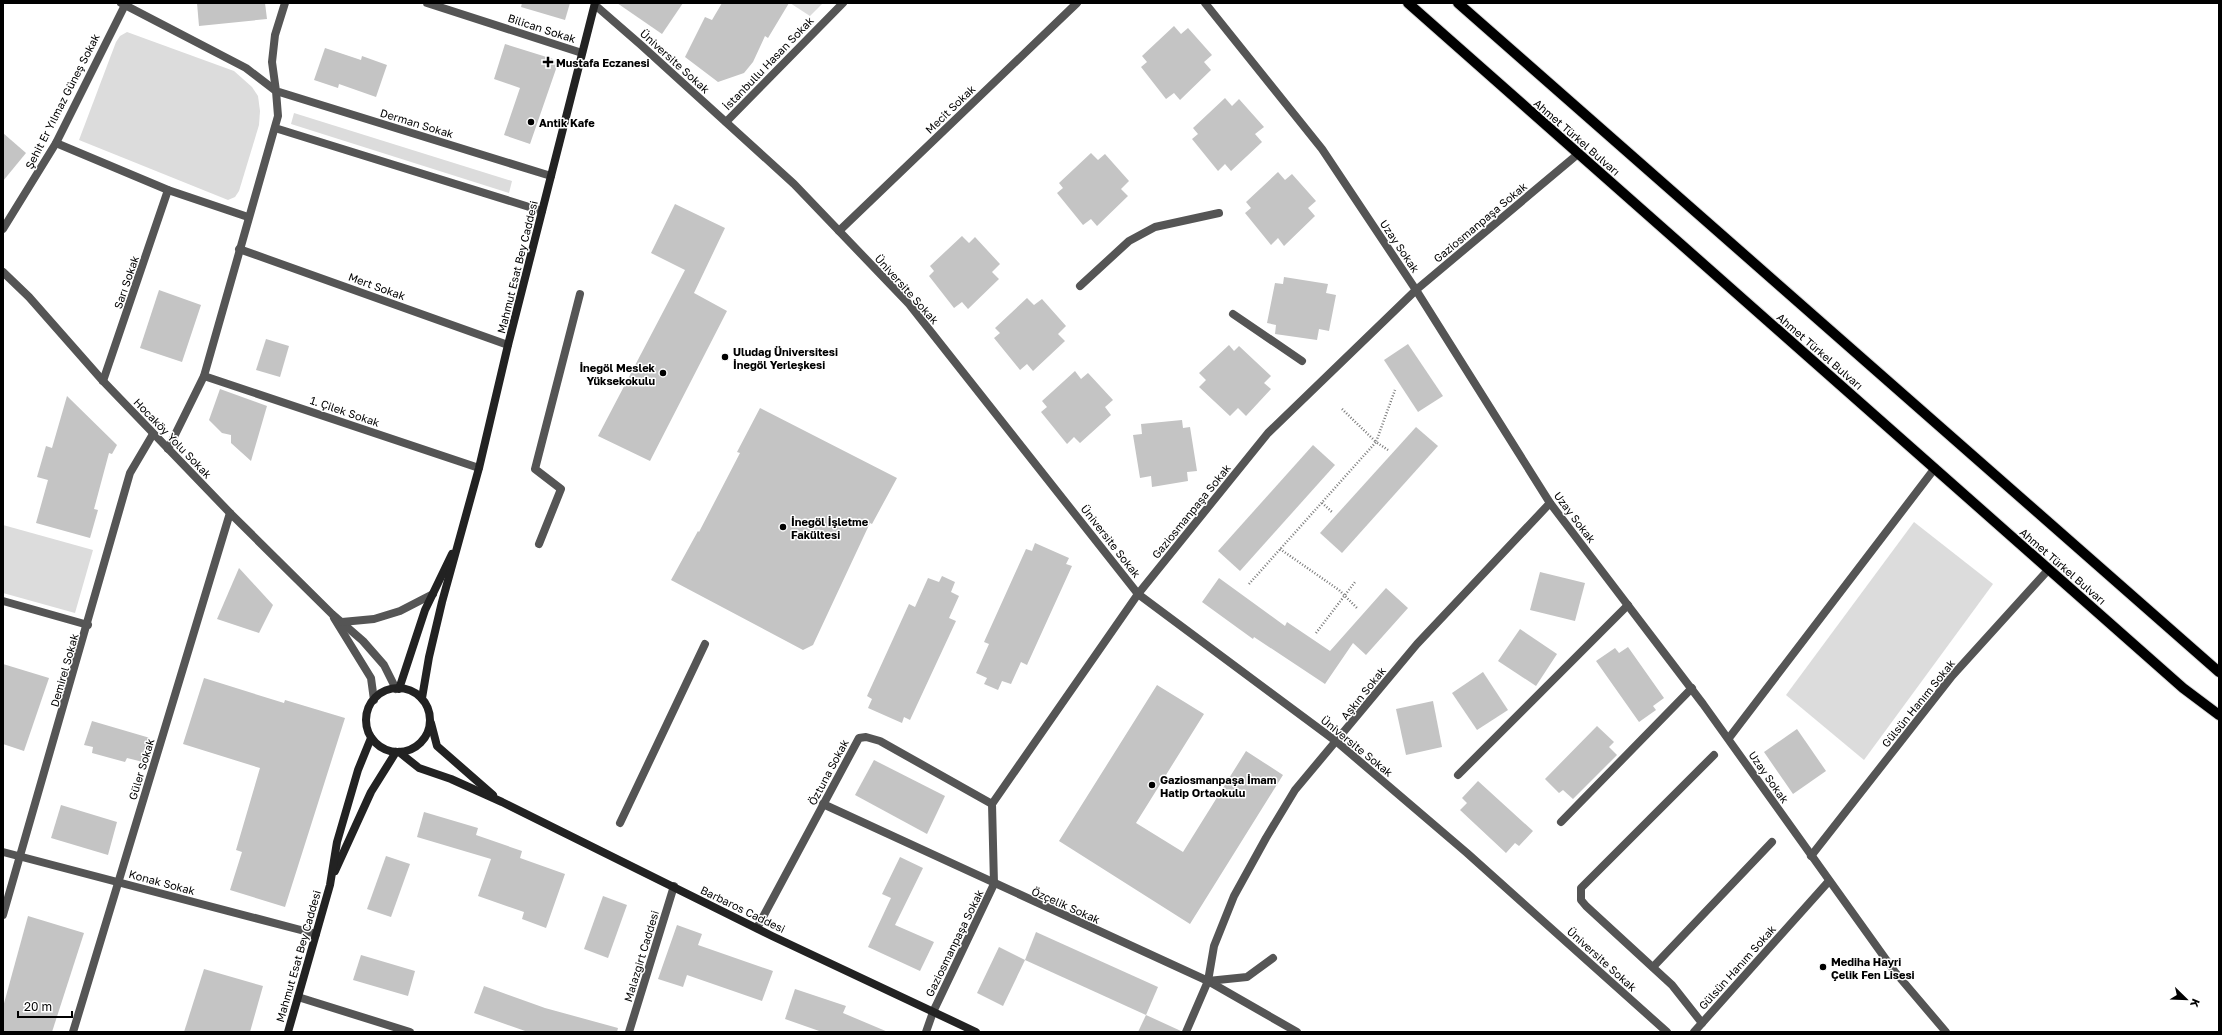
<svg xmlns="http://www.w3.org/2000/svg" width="2222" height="1035" viewBox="0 0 2222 1035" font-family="'Golos Text',sans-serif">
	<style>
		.green { fill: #dcdcdc }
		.building { fill: #c4c4c4 }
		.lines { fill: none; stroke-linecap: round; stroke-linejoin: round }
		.primary-casing { stroke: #dbdbdb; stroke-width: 12 }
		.path { stroke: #777; stroke-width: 2.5; stroke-dasharray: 1 2; stroke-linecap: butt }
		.service { stroke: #555; stroke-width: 8 }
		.minor { stroke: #555; stroke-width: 8 }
		.tertiary { stroke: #555; stroke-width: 8 }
		.secondary { stroke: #222; stroke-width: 8 }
		.primary { stroke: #000; stroke-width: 10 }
		.poi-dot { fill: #000; stroke: #fff; stroke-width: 1.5 }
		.labels { text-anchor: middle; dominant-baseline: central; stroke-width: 3; stroke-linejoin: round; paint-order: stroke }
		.street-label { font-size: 11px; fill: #000; stroke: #fff }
		.poi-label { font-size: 11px; font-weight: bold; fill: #000; stroke: #fff; text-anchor: start }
	</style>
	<rect width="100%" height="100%" fill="#fff"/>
	<g class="green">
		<path d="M790,3H823L810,16Z"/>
		<path d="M127,32L234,71L252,87L258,96L260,111L259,125L239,191L235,197L228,200L79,140L116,42L120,36Z"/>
		<path d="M294,113L512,181L509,193L291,124Z"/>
		<path d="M1914,522L1993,584L1864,760L1786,695Z"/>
		<path d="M3,525L93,550L75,613L3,593Z"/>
	</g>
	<g class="building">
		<path d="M197,3H265L267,19L199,26Z"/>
		<path d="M522,3H570L565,20L521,7Z"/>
		<path d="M617,3H683L662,34Z"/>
		<path d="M722,3H789L768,38L765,36L753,62L744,73L718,82L685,57L705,17L712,20Z"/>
		<path d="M1174,26L1181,34L1188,28L1212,55L1204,62L1211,70L1180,100L1174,93L1166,99L1141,67L1147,62L1142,56Z"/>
		<path d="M505,44L553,59L556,64V69L530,144L504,135L520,88L494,79Z"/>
		<path d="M325,48L361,60L362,56L387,65L376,97L339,84L338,88L314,80Z"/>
		<path d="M1225,98L1232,106L1239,99L1264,127L1255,134L1262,142L1231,171L1225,164L1218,171L1192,139L1198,134L1193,128Z"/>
		<path d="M3,133L26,153L3,181Z"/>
		<path d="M1091,153L1098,160L1105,154L1129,181L1121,189L1128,196L1097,226L1091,219L1083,225L1057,193L1063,188L1059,183Z"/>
		<path d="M1278,172L1285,180L1292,174L1316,201L1308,208L1315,216L1284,246L1278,238L1271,245L1245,213L1251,208L1246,202Z"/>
		<path d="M675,204L725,228L694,293L727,311L650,461L598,436L685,270L651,253Z"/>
		<path d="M962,236L969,243L975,237L1000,264L992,272L999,279L968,309L962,302L954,308L929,276L934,271L930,266Z"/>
		<path d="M1284,277L1328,284L1326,293L1336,295L1329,331L1319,329L1317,340L1275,334L1276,325L1267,323L1275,283L1283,284Z"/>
		<path d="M159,290L201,305L182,362L140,348Z"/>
		<path d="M1027,298L1034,305L1042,299L1066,326L1058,334L1065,341L1033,371L1027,364L1020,370L994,338L1000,333L995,328Z"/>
		<path d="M266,339L289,346L280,377L256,370Z"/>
		<path d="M1408,344L1443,396L1418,412L1384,360Z"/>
		<path d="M1229,345L1234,351L1239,346L1271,376L1264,383L1271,389L1246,416L1238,408L1230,416L1199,387L1206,380L1199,373Z"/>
		<path d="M1075,371L1081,379L1088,373L1113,400L1105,407L1111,415L1080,443L1074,437L1067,444L1041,412L1047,407L1042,401Z"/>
		<path d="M220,389L267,406L251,461L231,443V435L222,433L209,420Z"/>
		<path d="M67,396L117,445L112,454L109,453L94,509L98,510L90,538L36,523L48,480L37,477L46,446L52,448Z"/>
		<path d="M760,408L897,478L872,524L870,523L813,645L803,650L671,580L698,531L699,532L740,453L737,452Z"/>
		<path d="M1182,420L1183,428L1190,427L1197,471L1187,472L1188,481L1152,487L1151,476L1140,478L1133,435L1142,434L1141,424Z"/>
		<path d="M1416,427L1438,446L1342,553L1320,533Z"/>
		<path d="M1313,445L1335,465L1240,571L1218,551Z"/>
		<path d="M1035,543L1069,558L1066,564L1072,566L1027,665L1021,662L1011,684L1002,681L998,690L984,684L987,678L976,673L989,644L984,642L1026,549L1032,551Z"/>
		<path d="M239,568L273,605L259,633L217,619Z"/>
		<path d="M1540,572L1585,583L1575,621L1530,610Z"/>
		<path d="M942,576L955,582L951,592L959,596L949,618L956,621L910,720L904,717L902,723L868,708L872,699L867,696L909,604L915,607L928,578L939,582Z"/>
		<path d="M1219,578L1285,626L1287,622L1330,651L1386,588L1408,608L1366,655L1353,643L1325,684L1254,637L1253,639L1202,602Z"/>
		<path d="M1520,629L1557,654L1536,686L1498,661Z"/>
		<path d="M1628,647L1664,698L1653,706L1656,710L1639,722L1596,661L1615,648L1619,653Z"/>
		<path d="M3,664L49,678L24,751L3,744Z"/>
		<path d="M1483,672L1508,710L1477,730L1452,693Z"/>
		<path d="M204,678L284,703L285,700L345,718L285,907L230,890L242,852L236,850L260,768L183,744Z"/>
		<path d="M1157,685L1204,714L1136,823L1183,852L1246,751L1283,775L1190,924L1059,841Z"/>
		<path d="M1433,701L1442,747L1406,755L1396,709Z"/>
		<path d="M92,721L150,738L143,762L127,758L125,762L92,753L93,747L84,745Z"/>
		<path d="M1597,726L1614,742L1609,747L1617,755L1573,799L1563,790L1559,793L1545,779Z"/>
		<path d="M1797,729L1826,771L1793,794L1764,752Z"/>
		<path d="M874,760L945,796L927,834L855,795Z"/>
		<path d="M1478,781L1533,831L1519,846L1515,843L1506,853L1460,810L1467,803L1462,798Z"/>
		<path d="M61,805L117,822L108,855L51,838Z"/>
		<path d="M424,812L478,828L476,835L522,851L520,858L565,874L546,928L522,919L524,912L478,896L491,859L417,837Z"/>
		<path d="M386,856L410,864L391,917L367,909Z"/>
		<path d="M900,857L923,868L895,925L934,942L920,971L868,947L891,898L882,894Z"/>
		<path d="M603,896L627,905L608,958L584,949Z"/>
		<path d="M28,916L84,933L52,1032H3V1007Z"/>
		<path d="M677,925L702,934L698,945L773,971L762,1001L687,975L683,987L658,979Z"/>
		<path d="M1036,932L1158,987L1146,1015L1025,960Z"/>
		<path d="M999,947L1025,960L1003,1006L977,993Z"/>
		<path d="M361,955L415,971L408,996L353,980Z"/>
		<path d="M204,969L263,986L250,1032H184Z"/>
		<path d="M484,986L545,1008L618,1028L617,1032H528L474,1013Z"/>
		<path d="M795,989L846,1006L843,1013L888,1032H822L785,1019Z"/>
		<path d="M1146,1015L1181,1031V1032H1138Z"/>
	</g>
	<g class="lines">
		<defs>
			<g id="primary">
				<path d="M1408,3L2183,688L2219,715"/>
				<path d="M1458,3L2219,672"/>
			</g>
		</defs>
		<use href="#primary" class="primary-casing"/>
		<g class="path">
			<path d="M1342,409L1376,442L1395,390"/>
			<path d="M1322,503L1332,512"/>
			<path d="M1280,549L1339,590L1358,609"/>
			<path d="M1249,584L1376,442L1388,450"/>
			<path d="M1316,633L1355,582"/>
		</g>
		<g class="service">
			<path d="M1080,286L1129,241L1155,227L1219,213"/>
			<path d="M1233,314L1302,361"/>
			<path d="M539,544L561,489L535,469L580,294"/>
			<path d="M1458,775L1628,605"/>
			<path d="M1561,822L1692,688"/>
			<path d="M620,823L705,644"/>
			<path d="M1653,967L1772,842"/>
			<path d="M1702,1023L1672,985L1586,906L1581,900V888L1714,755"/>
		</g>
		<g class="minor">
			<path d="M121,3L246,68L276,91L278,116L204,376L168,449"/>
			<path d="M285,3L275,35L272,62L276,91L551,176"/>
			<path d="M427,3L582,53"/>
			<path d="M1205,3L1322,149L1416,290L1550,503L1703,704L1895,972L1946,1032"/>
			<path d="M595,5L641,45L794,184L909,304L1138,594L1337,742L1467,853L1667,1032"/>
			<path d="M726,122L843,3"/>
			<path d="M275,128L542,211"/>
			<path d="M56,143L168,190L248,217"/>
			<path d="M3,229L56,143L126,3"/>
			<path d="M839,231L1077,3"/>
			<path d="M239,249L508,345"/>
			<path d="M3,272L29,297L103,381L230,513L332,614L363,641L384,665L396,689"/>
			<path d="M204,376L479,468"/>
			<path d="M103,381L168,190"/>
			<path d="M3,601L88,625"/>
			<path d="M334,618L371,678L374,700"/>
			<path d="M342,622L374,619L400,611L433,594"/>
			<path d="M1729,738L1935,468"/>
			<path d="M823,804L1208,981L1297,1032"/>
			<path d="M3,852L316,934"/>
			<path d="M1811,856L1952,676L2049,569"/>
			<path d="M3,915L130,473L153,434"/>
			<path d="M757,928L859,738L866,737L880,741L992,804"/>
			<path d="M1208,981L1247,977L1273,958"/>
			<path d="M73,1032L230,513"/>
			<path d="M926,1032L933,1012L994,884L992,804L1138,594L1268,433L1416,290L1578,154"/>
			<path d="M1186,1032L1208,981L1214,946L1234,896L1266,838L1295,790L1417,644L1550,503"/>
			<path d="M1694,1032L1829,881"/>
		</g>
		<g class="tertiary">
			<path d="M298,997L410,1032"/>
			<path d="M629,1032L674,886"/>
		</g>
		<g class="secondary">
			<circle cx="398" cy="720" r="32"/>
			<path d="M399,689L425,610L452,554"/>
			<path d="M422,698L429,657L442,602L479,468L508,345L595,3"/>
			<path d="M431,723L437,746L493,795"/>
			<path d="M399,752L419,768L451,779L502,802L772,936L976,1032"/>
			<path d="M335,871L371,792L396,752"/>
			<path d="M288,1032L330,885L337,842L358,770L371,738"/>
		</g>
		<use href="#primary" class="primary"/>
	</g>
	<g class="poi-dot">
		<path d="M546 56h4v4h4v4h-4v4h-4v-4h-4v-4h4z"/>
		<circle cx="531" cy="122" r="4"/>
		<circle cx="725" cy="357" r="4"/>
		<circle cx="663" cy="373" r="4"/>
		<circle cx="783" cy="527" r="4"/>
		<circle cx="1152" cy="785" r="4"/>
		<circle cx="1823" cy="967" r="4"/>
	</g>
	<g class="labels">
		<g class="street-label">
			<text transform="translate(542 28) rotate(18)">Bilican Sokak</text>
			<text transform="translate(675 61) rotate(42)">Üniversite Sokak</text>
			<text transform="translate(768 63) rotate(-46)">İstanbullu Hasan Sokak</text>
			<text transform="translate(62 101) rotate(-63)">Şehit Er Yılmaz Güneş Sokak</text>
			<text transform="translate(950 109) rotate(-44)">Mecit Sokak</text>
			<text transform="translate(417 123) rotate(17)">Derman Sokak</text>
			<text transform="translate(1577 137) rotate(41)">Ahmet Türkel Bulvarı</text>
			<text transform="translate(1480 222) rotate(-40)">Gaziosmanpaşa Sokak</text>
			<text transform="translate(1400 246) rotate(56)">Uzay Sokak</text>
			<text transform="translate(517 267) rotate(-76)">Mahmut Esat Bey Caddesi</text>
			<text transform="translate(126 282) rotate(-71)">Sarı Sokak</text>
			<text transform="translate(377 286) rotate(20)">Mert Sokak</text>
			<text transform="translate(907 289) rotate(48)">Üniversite Sokak</text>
			<text transform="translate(1820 351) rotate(41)">Ahmet Türkel Bulvarı</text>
			<text transform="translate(345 411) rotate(19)">1. Çilek Sokak</text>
			<text transform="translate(173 438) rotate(46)">Hocaköy Yolu Sokak</text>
			<text transform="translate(1191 511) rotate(-51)">Gaziosmanpaşa Sokak</text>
			<text transform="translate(1575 517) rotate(53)">Uzay Sokak</text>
			<text transform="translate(1111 541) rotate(52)">Üniversite Sokak</text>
			<text transform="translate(2063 566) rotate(41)">Ahmet Türkel Bulvarı</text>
			<text transform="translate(64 670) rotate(-74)">Demirel Sokak</text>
			<text transform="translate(1363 693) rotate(-51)">Aşkın Sokak</text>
			<text transform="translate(1918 703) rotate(-51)">Gülsün Hanım Sokak</text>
			<text transform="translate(1357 746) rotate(39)">Üniversite Sokak</text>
			<text transform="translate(141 769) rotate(-73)">Güler Sokak</text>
			<text transform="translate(828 772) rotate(-62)">Öztuna Sokak</text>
			<text transform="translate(1769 777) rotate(55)">Uzay Sokak</text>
			<text transform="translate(162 882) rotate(15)">Konak Sokak</text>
			<text transform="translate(1066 905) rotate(24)">Özçelik Sokak</text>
			<text transform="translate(743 909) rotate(26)">Barbaros Caddesi</text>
			<text transform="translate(954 943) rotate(-64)">Gaziosmanpaşa Sokak</text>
			<text transform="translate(298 956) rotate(-74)">Mahmut Esat Bey Caddesi</text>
			<text transform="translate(641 956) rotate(-73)">Malazgirt Caddesi</text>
			<text transform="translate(1602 959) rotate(42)">Üniversite Sokak</text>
			<text transform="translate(1737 967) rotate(-48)">Gülsün Hanım Sokak</text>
		</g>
		<g class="poi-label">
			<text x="556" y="62">Mustafa Eczanesi</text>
			<text x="539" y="122">Antik Kafe</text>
			<text x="733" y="351">Uludağ Üniversitesi<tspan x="733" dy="13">İnegöl Yerleşkesi</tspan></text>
			<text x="655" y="367" text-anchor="end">İnegöl Meslek<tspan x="655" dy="13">Yüksekokulu</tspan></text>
			<text x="791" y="521">İnegöl İşletme<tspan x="791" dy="13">Fakültesi</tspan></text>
			<text x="1160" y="779">Gaziosmanpaşa İmam<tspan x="1160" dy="13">Hatip Ortaokulu</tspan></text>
			<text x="1831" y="961">Mediha Hayri<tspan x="1831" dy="13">Çelik Fen Lisesi</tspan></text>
		</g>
	</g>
	<rect width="2222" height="1035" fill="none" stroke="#000000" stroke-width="8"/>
	<g transform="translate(2186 999) rotate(113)" stroke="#ffffff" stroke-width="3" paint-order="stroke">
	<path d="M0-3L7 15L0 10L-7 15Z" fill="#000000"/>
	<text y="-6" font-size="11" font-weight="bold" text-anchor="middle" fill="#000000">K</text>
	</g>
	<path d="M18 1011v6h54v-6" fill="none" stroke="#000000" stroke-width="2"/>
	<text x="24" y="1011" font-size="12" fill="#000000" stroke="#ffffff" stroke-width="3" paint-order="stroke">20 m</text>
</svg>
